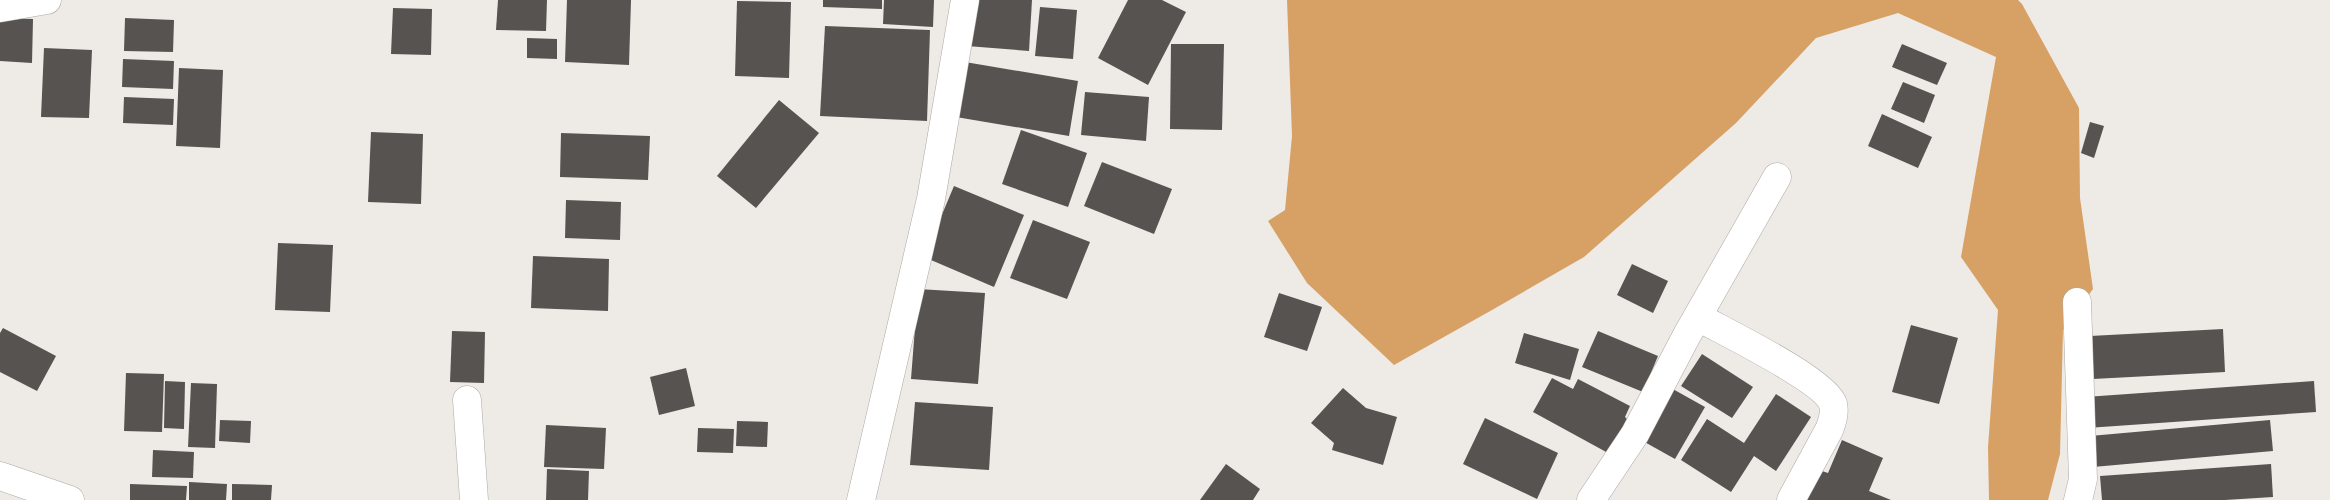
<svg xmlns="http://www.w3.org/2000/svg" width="2330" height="500" viewBox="0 0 2330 500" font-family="'DM Sans',sans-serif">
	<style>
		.forest { fill: #d7a165 }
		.building { fill: #575350 }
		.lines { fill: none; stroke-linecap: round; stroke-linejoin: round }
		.minor-casing { stroke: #ada8a4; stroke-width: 29 }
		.minor { stroke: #fff; stroke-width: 28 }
	</style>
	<rect width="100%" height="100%" fill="#eeeae5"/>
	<path class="forest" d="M1287,0H2018L2022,4L2079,108L2080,198L2093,289L2063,330L2060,454L2048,500H1989L1988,447L1998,310L1961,257L1996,57L1898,13L1816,38L1736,123L1584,257L1492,310L1394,365L1307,283L1268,221L1285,210L1292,136Z"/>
	<g class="building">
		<path d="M498,0H547L546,31L496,30Z"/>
		<path d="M567,0H631L629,65L565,62Z"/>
		<path d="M823,0H882V9L823,7Z"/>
		<path d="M884,0H934L933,27L883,24Z"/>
		<path d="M970,0H1032L1029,51L967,46Z"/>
		<path d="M1128,0H1162L1186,12L1148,85L1098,58Z"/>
		<path d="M737,1L791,2L789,78L735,76Z"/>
		<path d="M1040,7L1077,10L1073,59L1035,56Z"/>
		<path d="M393,8L432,9L431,55L391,54Z"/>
		<path d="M0,18L33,19L32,63L0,61Z"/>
		<path d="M125,18L174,20L173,52L124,51Z"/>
		<path d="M825,26L930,30L927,121L820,116Z"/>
		<path d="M527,38L557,39V59L527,58Z"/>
		<path d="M1171,44H1224L1222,130L1170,129Z"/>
		<path d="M1902,44L1947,63L1937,85L1892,67Z"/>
		<path d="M44,48L92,50L89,118L41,117Z"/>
		<path d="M123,59L174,61L173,89L122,87Z"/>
		<path d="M965,62L1078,81L1069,136L956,117Z"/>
		<path d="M179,68L223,70L220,148L176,146Z"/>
		<path d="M1903,82L1935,95L1924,123L1891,109Z"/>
		<path d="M1085,92L1149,97L1146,141L1081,135Z"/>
		<path d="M124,97L174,99L173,125L123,123Z"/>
		<path d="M779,100L819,133L756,208L717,176Z"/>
		<path d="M1882,114L1932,137L1918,168L1868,146Z"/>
		<path d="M2090,122L2104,126L2094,158L2081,153Z"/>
		<path d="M1021,130L1087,153L1068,207L1002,184Z"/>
		<path d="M371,132L423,134L421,204L368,202Z"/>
		<path d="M561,133L650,136L648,180L560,177Z"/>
		<path d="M1102,162L1172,189L1154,234L1084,206Z"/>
		<path d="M954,186L1024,215L994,287L924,257Z"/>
		<path d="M566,200L621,202L620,240L565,238Z"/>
		<path d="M1033,220L1090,242L1067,299L1010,278Z"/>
		<path d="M278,243L333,245L330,312L275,310Z"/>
		<path d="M533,256L609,259L608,311L531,308Z"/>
		<path d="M1632,264L1668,281L1653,313L1617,295Z"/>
		<path d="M918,289L985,293L978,384L911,379Z"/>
		<path d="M1279,293L1322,307L1307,351L1264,337Z"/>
		<path d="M1911,325L1958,338L1939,404L1892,392Z"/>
		<path d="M3,328L56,356L37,391L0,372V333Z"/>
		<path d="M2223,329L2225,372L2093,379L2090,336Z"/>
		<path d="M452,331L485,332L484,383L450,382Z"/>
		<path d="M1598,331L1658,356L1643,392L1582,367Z"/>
		<path d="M1524,333L1579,349L1570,380L1515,363Z"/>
		<path d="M1702,354L1753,387L1732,418L1681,386Z"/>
		<path d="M686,368L695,406L659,415L650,377Z"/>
		<path d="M126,373L164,374L162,432L124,431Z"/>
		<path d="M1552,378L1573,389L1578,379L1630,406L1625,417L1627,419L1608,453L1533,412Z"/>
		<path d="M165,381L185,382L184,429L164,428Z"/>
		<path d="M2314,381L2316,412L2087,428L2085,397Z"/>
		<path d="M191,383L217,384L215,448L188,447Z"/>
		<path d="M1343,388L1366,408L1397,417L1383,465L1332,450L1334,443L1311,423Z"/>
		<path d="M1671,388L1705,407L1675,459L1641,440Z"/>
		<path d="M1776,394L1811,417L1776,471L1754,456L1731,492L1681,460L1707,419L1744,443Z"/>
		<path d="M915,402L993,407L989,470L910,465Z"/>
		<path d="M1485,418L1558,453L1537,499L1463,464Z"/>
		<path d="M220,420L251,421L250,443L219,441Z"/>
		<path d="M2270,420L2273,451L2093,467L2090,436Z"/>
		<path d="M737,421L768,422L767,447L736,446Z"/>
		<path d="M546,425L606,428L604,469L544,467Z"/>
		<path d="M698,428L734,429L733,453L697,452Z"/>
		<path d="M1842,440L1883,458L1869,491L1891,500H1803L1816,469L1828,473Z"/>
		<path d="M153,450L194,452L193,478L152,477Z"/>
		<path d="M1226,464L1260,489L1253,500H1200Z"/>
		<path d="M2271,464L2273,497L2225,500H2102L2100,476Z"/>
		<path d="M547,469L589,471L588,500H546Z"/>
		<path d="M189,482L227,484L226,500H189Z"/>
		<path d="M130,484L187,486L186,500H130Z"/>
		<path d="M232,484L272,485L271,500H232Z"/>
	</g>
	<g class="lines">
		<defs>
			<g id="minor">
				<path d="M0,8L47,0"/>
				<path d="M2077,302L2083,479L2078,500"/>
				<path d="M1698,317C1723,331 1825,380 1833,404C1835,412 1832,423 1829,430L1791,500"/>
				<path d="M467,400L474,500"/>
				<path d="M0,476L70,500"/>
				<path d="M861,500L931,199L965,0"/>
				<path d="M1591,500L1635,434L1687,335L1777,177"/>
			</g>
		</defs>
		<use href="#minor" class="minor-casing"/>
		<use href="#minor" class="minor"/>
	</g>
</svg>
